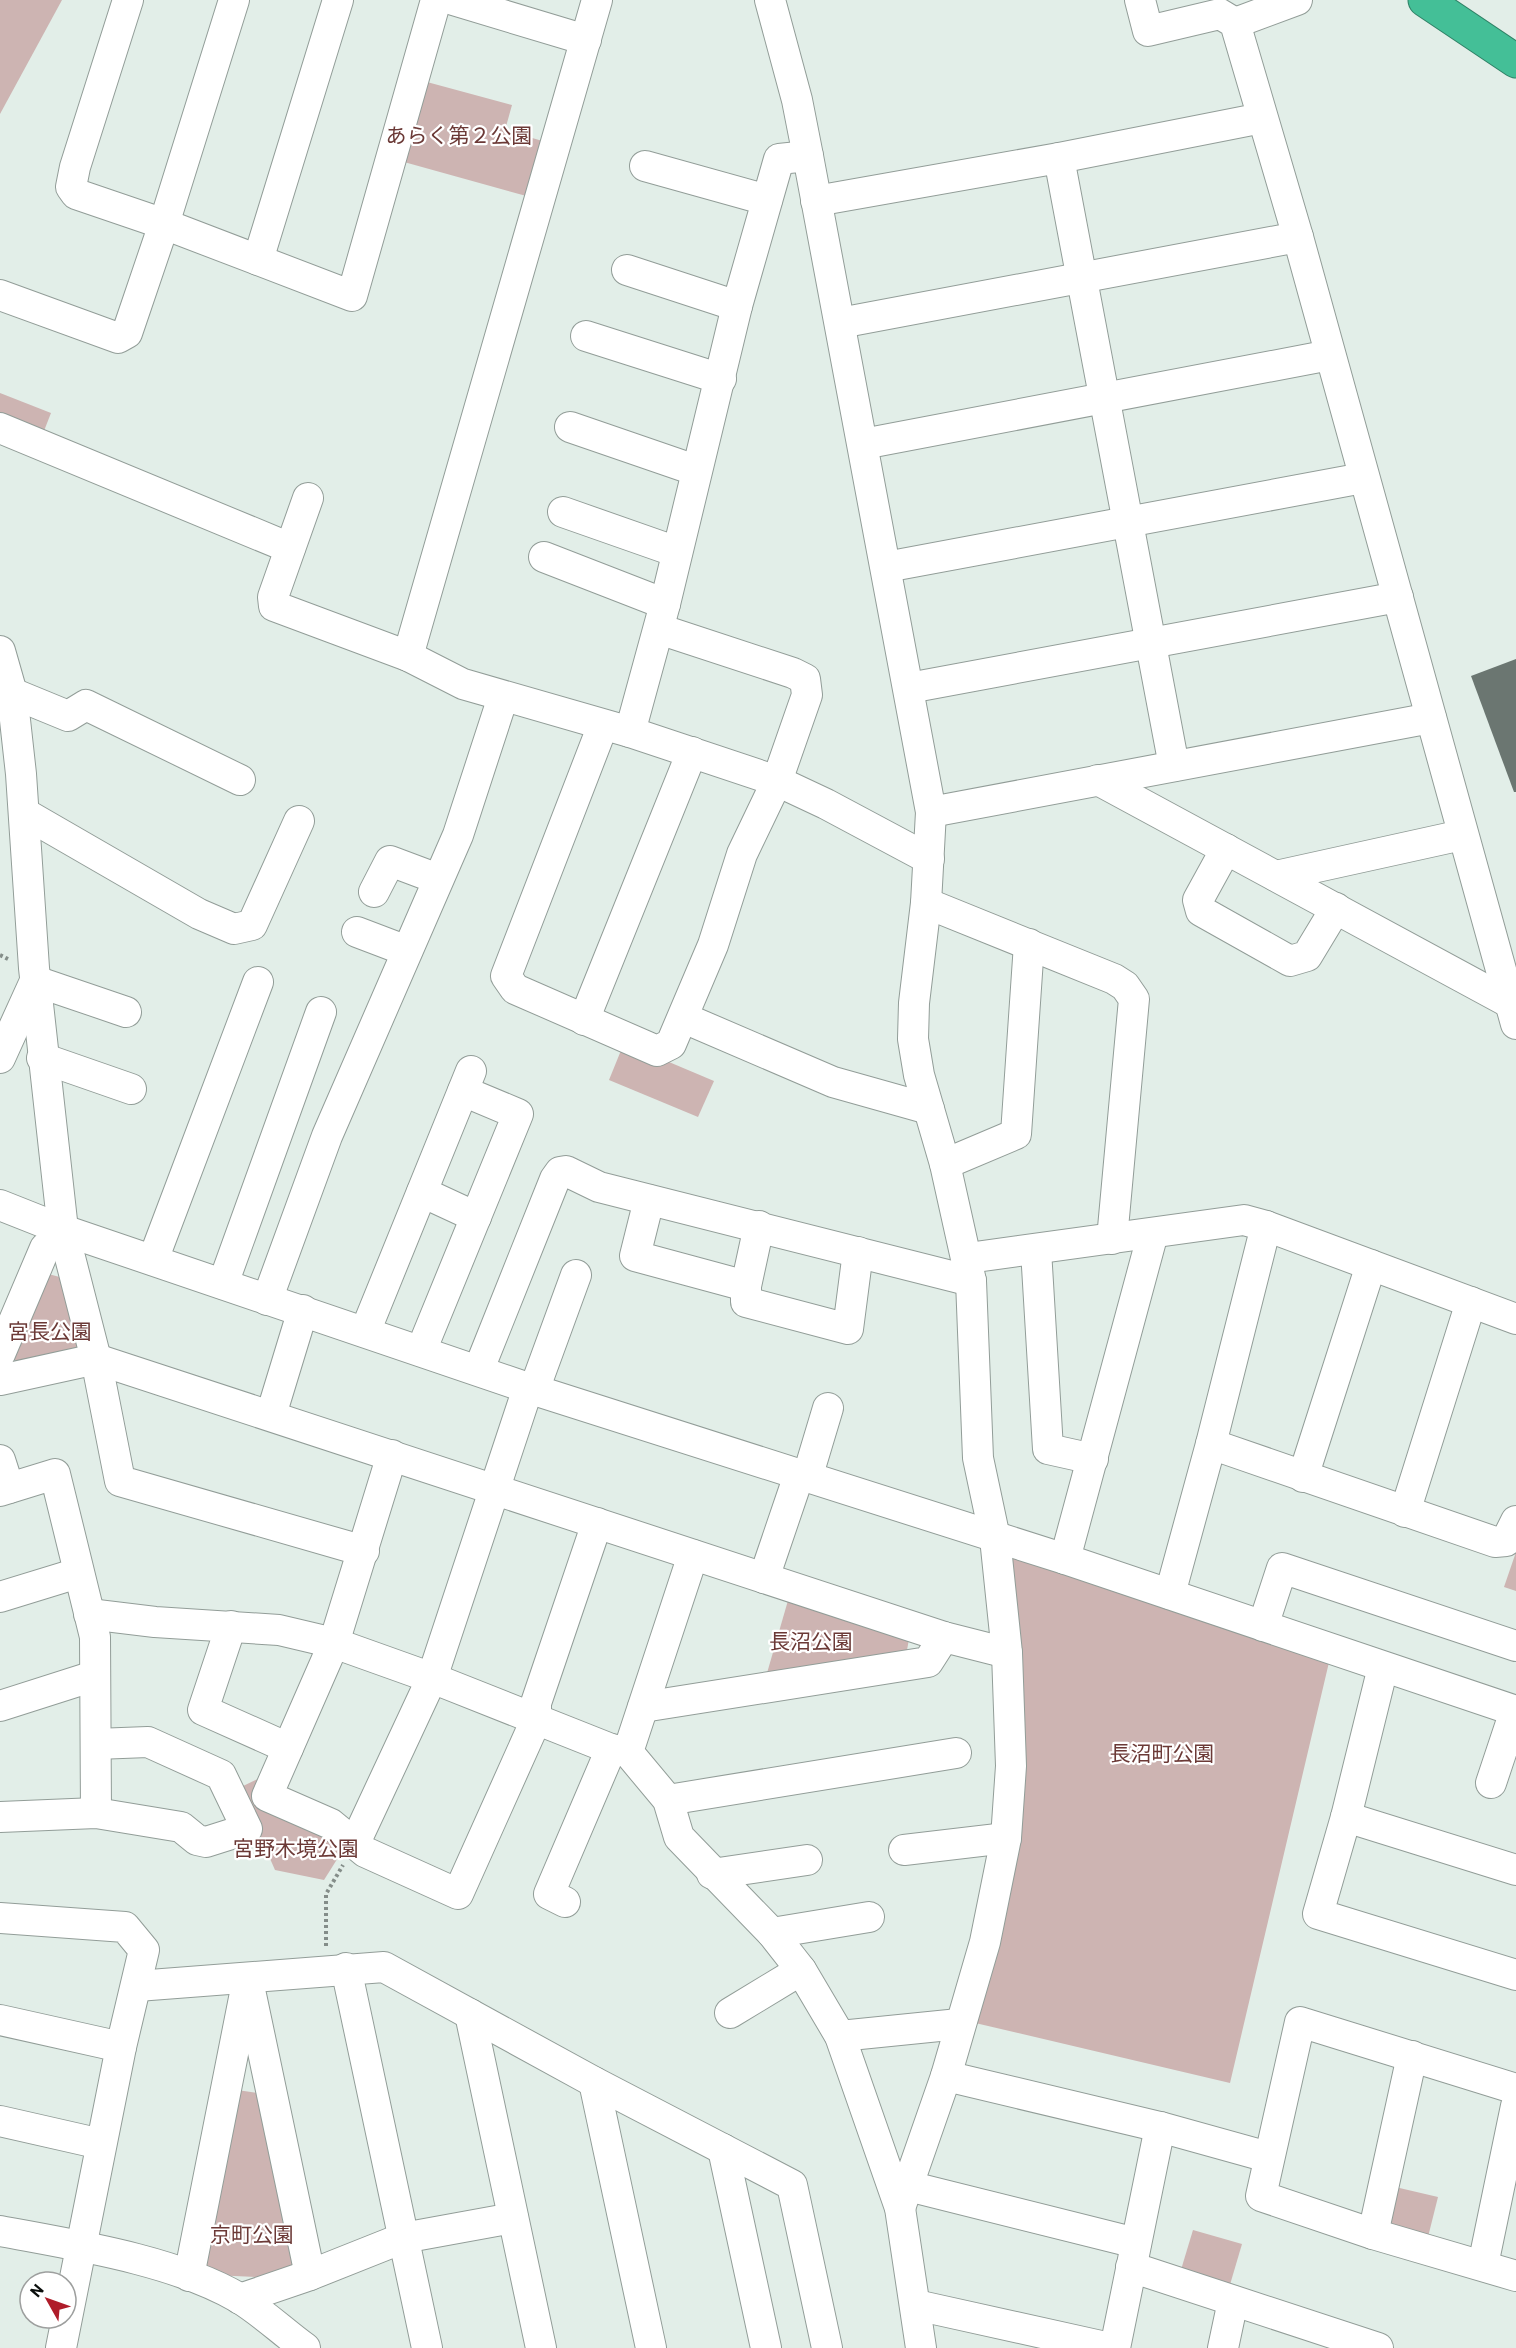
<svg xmlns="http://www.w3.org/2000/svg" width="1516" height="2348" viewBox="0 0 1516 2348" font-family="Barlow,'Noto Sans JP',sans-serif">
	<style>
		.green { fill: #cdb4b2 }
		.building { fill: #6b7671 }
		.lines { fill: none; stroke-linecap: round; stroke-linejoin: round }
		.minor-casing { stroke: #929d98; stroke-width: 32 }
		.highway-casing { stroke: #308166; stroke-width: 35 }
		.path { stroke: #848d89; stroke-width: 4; stroke-dasharray: 3 3; stroke-linecap: butt }
		.minor { stroke: #fff; stroke-width: 30 }
		.highway { stroke: #44bf97; stroke-width: 33 }
		.labels { text-anchor: middle; dominant-baseline: central; stroke-width: 4.5; stroke-linejoin: round; paint-order: stroke }
		.park-label { font-size: 21px; fill: #6b3936; stroke: #fff }
	</style>
	<rect width="100%" height="100%" fill="#e2eee8"/>
	<g class="green">
		<path d="M0,0H62L0,114Z"/>
		<path d="M427,82L512,105L505,130L546,142L530,197L404,162Z"/>
		<path d="M0,393L51,413L42,436L0,419Z"/>
		<path d="M624,1043L714,1081L698,1117L609,1080Z"/>
		<path d="M41,1272L67,1279L85,1346L23,1369L10,1354Z"/>
		<path d="M1017,1552L1330,1658L1230,2083L971,2022L1012,1856L1008,1563Z"/>
		<path d="M1516,1552V1591L1504,1587Z"/>
		<path d="M789,1597L909,1639L905,1661L765,1680Z"/>
		<path d="M270,1773L331,1833L341,1853L324,1880L275,1870L239,1788Z"/>
		<path d="M237,2090L265,2094L296,2279L213,2275L202,2263Z"/>
		<path d="M1391,2186L1438,2197L1428,2237L1391,2225L1384,2216Z"/>
		<path d="M1193,2230L1242,2244L1229,2288L1180,2273Z"/>
	</g>
	<path class="building" d="M1516,659V792H1514L1471,676Z"/>
	<g class="lines">
		<defs>
			<g id="minor">
				<path d="M128,0L75,167L71,187L76,194L164,224L352,296L436,0"/>
				<path d="M453,0L586,40"/>
				<path d="M770,0L797,100L808,156L931,812L926,903L914,1003L913,1039L919,1075L945,1164L971,1281L978,1458L995,1538L1007,1653L1011,1766L1006,1838L985,1942L946,2076L900,2208"/>
				<path d="M1140,0L1148,31L1220,14L1235,23L1298,237L1516,1024"/>
				<path d="M1235,23L1297,0"/>
				<path d="M1059,158L1174,766"/>
				<path d="M645,166L767,200"/>
				<path d="M816,201L1059,158L1262,118"/>
				<path d="M258,260L338,0"/>
				<path d="M627,270L737,306"/>
				<path d="M0,295L118,338L127,333L164,224L234,0"/>
				<path d="M840,323L1298,237"/>
				<path d="M586,336L721,379"/>
				<path d="M570,427L695,470"/>
				<path d="M0,428L290,548"/>
				<path d="M863,444L1330,355"/>
				<path d="M308,498L273,597L274,606L408,656L463,684L630,732L777,781L826,804L929,859"/>
				<path d="M563,512L677,552"/>
				<path d="M544,557L665,604"/>
				<path d="M886,567L1363,478"/>
				<path d="M0,651L12,693L21,774L34,968L63,1230L96,1359L120,1481L364,1551"/>
				<path d="M408,656L597,0"/>
				<path d="M909,688L1398,597"/>
				<path d="M12,693L68,716L86,705L240,780"/>
				<path d="M603,725L506,976L515,989L657,1051L671,1044L713,945L742,854L777,781L807,695L805,679L793,673L659,629"/>
				<path d="M630,732L665,604L737,306L779,159L808,156"/>
				<path d="M1098,780L1510,1003"/>
				<path d="M931,812L1431,718"/>
				<path d="M24,813L199,914L234,929L252,925L299,821"/>
				<path d="M1226,849L1198,900L1201,911L1290,961L1307,956L1336,908"/>
				<path d="M1276,876L1462,835"/>
				<path d="M374,892L390,861L438,879"/>
				<path d="M926,903L1114,979L1125,986L1134,999L1112,1239"/>
				<path d="M357,932L407,951"/>
				<path d="M684,1018L833,1082L929,1109"/>
				<path d="M584,1020L692,752"/>
				<path d="M0,1058L35,981L126,1012"/>
				<path d="M42,1058L131,1089"/>
				<path d="M945,1164L1016,1134L1029,944"/>
				<path d="M422,1192L476,1217"/>
				<path d="M649,1200L635,1256L746,1286"/>
				<path d="M0,1205L63,1230L528,1388L1065,1559L1516,1711"/>
				<path d="M759,1226L746,1286V1302L848,1329L858,1252"/>
				<path d="M1036,1250L1048,1449L1093,1459"/>
				<path d="M968,1258L1244,1220L1266,1226L1516,1319"/>
				<path d="M153,1260L258,982"/>
				<path d="M223,1284L321,1012"/>
				<path d="M267,1300L327,1136L458,835L503,697"/>
				<path d="M365,1332L471,1071"/>
				<path d="M421,1351L518,1114L463,1091"/>
				<path d="M0,1354L45,1248L63,1230"/>
				<path d="M479,1369L555,1179L560,1172L566,1171L599,1187L971,1281"/>
				<path d="M0,1380L96,1359L944,1637L1007,1653"/>
				<path d="M534,1390L576,1275"/>
				<path d="M271,1415L303,1310"/>
				<path d="M1211,1444L1495,1542L1506,1541L1516,1521"/>
				<path d="M392,1455L334,1643L267,1796L331,1824L365,1852L458,1894L536,1720V1703L597,1523"/>
				<path d="M0,1460L9,1488"/>
				<path d="M1303,1477L1371,1265"/>
				<path d="M807,1478L828,1408"/>
				<path d="M0,1491L55,1474L95,1637L96,1813"/>
				<path d="M1405,1512L1471,1302"/>
				<path d="M693,1555L628,1752L668,1800L679,1837L772,1933L801,1970L840,2036L900,2208L921,2348"/>
				<path d="M1065,1559L1153,1233"/>
				<path d="M764,1578L799,1475"/>
				<path d="M1170,1594L1211,1444L1266,1226"/>
				<path d="M0,1597L78,1573"/>
				<path d="M89,1614L155,1622L279,1630L334,1643L432,1678L611,1749L628,1752"/>
				<path d="M231,1626L203,1710L288,1748"/>
				<path d="M1263,1626L1282,1568L1516,1646"/>
				<path d="M1383,1667L1346,1817L1318,1914L1516,1975"/>
				<path d="M0,1706L94,1676"/>
				<path d="M643,1707L928,1662L944,1637"/>
				<path d="M1491,1783L1515,1711"/>
				<path d="M668,1800L956,1753"/>
				<path d="M0,1817L96,1813L181,1827L197,1840L206,1842L247,1829L221,1775L148,1742L96,1744"/>
				<path d="M1346,1817L1516,1870"/>
				<path d="M355,1843L432,1678L528,1388"/>
				<path d="M904,1850L1006,1838"/>
				<path d="M712,1874L807,1860"/>
				<path d="M565,1902L549,1894L611,1749"/>
				<path d="M0,1918L125,1927L144,1950L121,2047L61,2348"/>
				<path d="M772,1933L869,1917"/>
				<path d="M346,1968L427,2348"/>
				<path d="M137,1986L384,1967L594,2082L792,2185L827,2348"/>
				<path d="M250,1990L310,2275"/>
				<path d="M730,2013L801,1970"/>
				<path d="M470,2014L541,2348"/>
				<path d="M0,2020L121,2047"/>
				<path d="M840,2036L959,2024"/>
				<path d="M946,2076L1160,2127L1268,2157"/>
				<path d="M594,2082L651,2348"/>
				<path d="M1516,2089L1300,2022L1261,2196L1373,2234L1516,2276"/>
				<path d="M0,2121L101,2144"/>
				<path d="M723,2149L766,2348"/>
				<path d="M908,2186L1136,2243"/>
				<path d="M0,2231C74,2245 174,2260 239,2298C262,2312 283,2332 305,2348"/>
				<path d="M1373,2234L1412,2056"/>
				<path d="M1483,2265L1516,2106"/>
				<path d="M1131,2267L1378,2348"/>
				<path d="M189,2276L248,1978"/>
				<path d="M240,2299L310,2275L403,2238L513,2218"/>
				<path d="M916,2305L1110,2348"/>
				<path d="M1115,2348L1160,2127"/>
				<path d="M1223,2348L1233,2301"/>
			</g>
			<path id="highway" d="M1425,0L1516,61"/>
		</defs>
		<use href="#minor" class="minor-casing"/>
		<use href="#highway" class="highway-casing"/>
		<g class="path">
			<path d="M0,955L8,959"/>
			<path d="M326,1946V1894L343,1865"/>
		</g>
		<use href="#minor" class="minor"/>
		<use href="#highway" class="highway"/>
	</g>
	<g class="labels">
		<g class="park-label">
			<text x="459" y="134">あらく第２公園</text>
			<text x="50" y="1330">宮長公園</text>
			<text x="811" y="1640">長沼公園</text>
			<text x="1162" y="1752">長沼町公園</text>
			<text x="296" y="1847">宮野木境公園</text>
			<text x="252" y="2233">京町公園</text>
		</g>
	</g>
	<g transform="translate(48 2300) rotate(310)"><circle r="28" fill="#ffffff" stroke="#9d9f9e" stroke-width="1.5"/>
	<path d="M0-4.5L10 22L0 15L-10 22Z" fill="#af1c29"/>
	<text y="-9" font-size="16" font-weight="bold" text-anchor="middle" fill="#0a0e0c">N</text>
	</g>
</svg>
